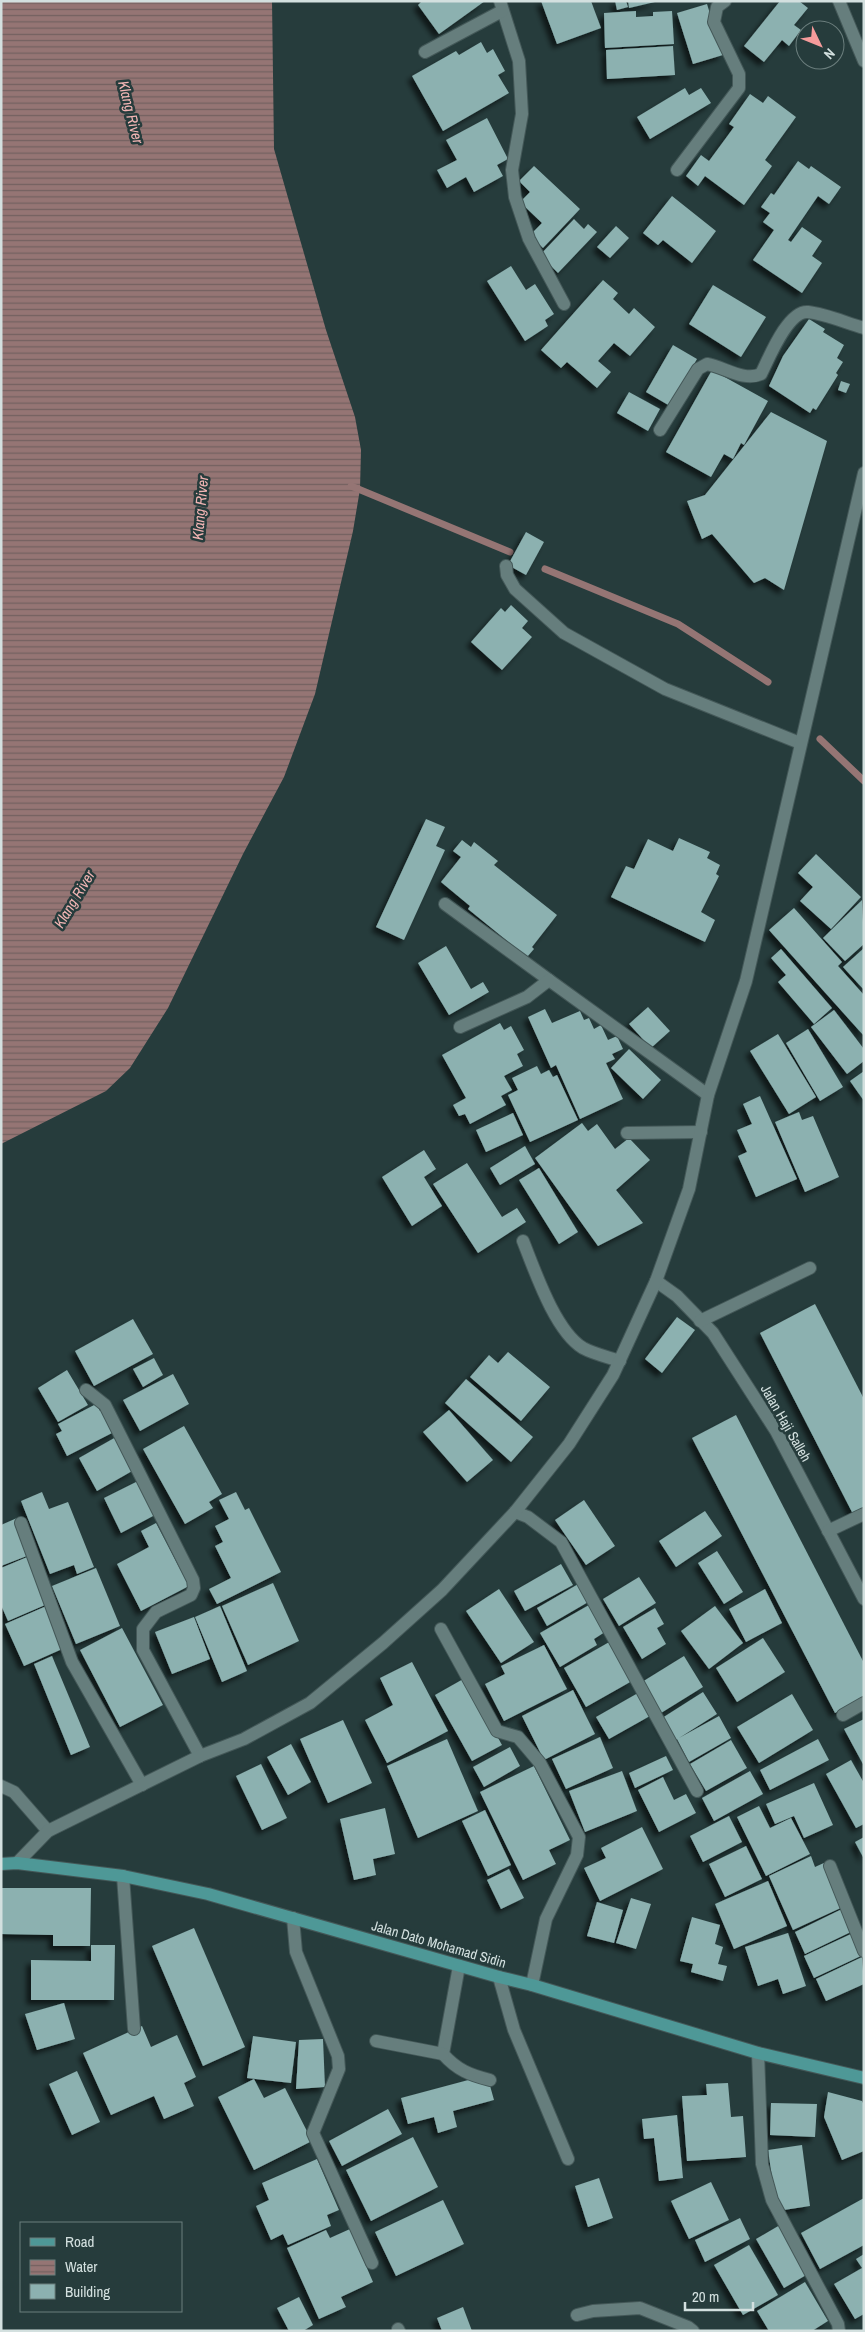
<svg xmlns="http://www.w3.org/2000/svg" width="865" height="2332" viewBox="0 0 865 2332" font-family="'Archivo Narrow',sans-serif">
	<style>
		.water { fill: url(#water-rules) }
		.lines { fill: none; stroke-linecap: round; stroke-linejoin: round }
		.stream { stroke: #957574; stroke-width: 7 }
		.building { fill: #8cb1b0; filter: url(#shadow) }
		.minor-casing { stroke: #445858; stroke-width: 14 }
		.major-casing { stroke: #445858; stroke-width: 14 }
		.minor { stroke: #667e7d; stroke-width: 12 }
		.major { stroke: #4e9897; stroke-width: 12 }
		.labels { text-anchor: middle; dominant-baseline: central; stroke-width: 5; stroke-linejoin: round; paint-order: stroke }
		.street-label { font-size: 14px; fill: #d3e0df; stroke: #263c3c }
		.water-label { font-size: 15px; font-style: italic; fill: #f2b5b4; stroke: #263c3c }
	</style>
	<defs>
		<pattern id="water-rules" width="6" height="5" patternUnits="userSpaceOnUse" patternTransform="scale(1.25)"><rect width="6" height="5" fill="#957574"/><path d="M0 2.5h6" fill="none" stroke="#736160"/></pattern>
		<filter id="shadow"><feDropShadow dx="-4.5" dy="4.5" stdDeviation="2.5" flood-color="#0009"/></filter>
	</defs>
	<rect width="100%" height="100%" fill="#263c3c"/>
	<path class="water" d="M1,1H272L274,149L326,330L355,417L361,450L360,489L353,531L315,694L284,777L243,854L168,1008L130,1068L106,1091L1,1144Z"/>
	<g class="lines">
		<g class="stream">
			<path d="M351,486L510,552"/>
			<path d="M545,569L678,624L768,682"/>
			<path d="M820,739L864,781"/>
		</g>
	</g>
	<g class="building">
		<path d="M422,1H485L439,34L418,5Z"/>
		<path d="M541,1H591L601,28L557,44Z"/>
		<path d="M615,1H626L628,7L617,10Z"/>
		<path d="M628,1H655V2L629,8Z"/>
		<path d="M780,1H799L808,8L794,25L801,30L789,46L782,40L764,62L744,46Z"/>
		<path d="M707,4L723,55L693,64L677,13Z"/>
		<path d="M636,11V17L653,16V12L672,11L674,44L605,48L604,13Z"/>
		<path d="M481,42L487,53L493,49L505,71L498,75L509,93L443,131L412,76L456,51L459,55Z"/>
		<path d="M673,46L675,75L607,79L606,50Z"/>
		<path d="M685,88L689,95L701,88L711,103L650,139L637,117Z"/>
		<path d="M750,94L763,103L768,96L796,117L765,160L772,166L744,205L705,176L698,186L686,176L701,155L709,161L734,127L729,124Z"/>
		<path d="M487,118L508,159L497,165L503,176L474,192L466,177L447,188L437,170L457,160L446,140Z"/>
		<path d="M798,161L809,169L811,166L841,187L829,204L818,196L788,240L791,242L802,227L822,241L812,256L822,263L802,293L753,260L774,230L763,222L770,213L761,207L771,193L774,195Z"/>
		<path d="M534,166L580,209L543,248L530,235L542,223L520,202L530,192L519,181Z"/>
		<path d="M672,196L716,231L692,263L663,240L658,245L643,233Z"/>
		<path d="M574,219L584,229L588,224L597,232L558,273L540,255Z"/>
		<path d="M616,226L629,238L610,258L597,247Z"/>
		<path d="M511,266L526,290L535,284L554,314L545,320L548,326L525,341L487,281Z"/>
		<path d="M603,280L618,293L613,299L629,314L634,308L655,327L630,356L614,343L598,361L611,372L597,388L567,362L561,368L541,350Z"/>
		<path d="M713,285L766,317L741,357L689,324Z"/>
		<path d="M809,319L825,329L823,332L844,345L837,358L843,362L836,373L838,375L816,410L813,408L810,413L769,386L783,356Z"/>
		<path d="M673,345L697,359L670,406L646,392Z"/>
		<path d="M712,370L768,401L744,445L741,443L733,459L724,454L711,477L666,452Z"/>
		<path d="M841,381L850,384L846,393L838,390Z"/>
		<path d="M629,392L660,409L648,431L617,413Z"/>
		<path d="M771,412L827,441L784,590L765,578L754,583L712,534L702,539L687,501L705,495Z"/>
		<path d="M526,532L544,542L526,575L508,565Z"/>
		<path d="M511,605L528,621L522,628L532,637L502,670L471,642L501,608L505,612Z"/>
		<path d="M426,819L445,827L436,846L445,850L404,940L376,927Z"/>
		<path d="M679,838L710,852L707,858L720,865L716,874L719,876L701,912L715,920L705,942L611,897L626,866L634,869L648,839L673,851Z"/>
		<path d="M462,840L471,847L474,842L498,861L494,865L557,915L532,947L534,949L527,957L468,909L470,906L441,882L461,857L453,851Z"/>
		<path d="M816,854L861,897L831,929L800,901L813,887L798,873Z"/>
		<path d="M862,900L864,944L845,961L823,938Z"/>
		<path d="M794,908L842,962L838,966L864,995V1036L769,930Z"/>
		<path d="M446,946L471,989L483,982L489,992L449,1015L418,963Z"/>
		<path d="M864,948V990L843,967Z"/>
		<path d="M781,949L832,1008L814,1024L778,982L786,975L771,958Z"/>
		<path d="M648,1007L670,1031L651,1048L629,1024Z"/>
		<path d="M545,1009L552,1023L580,1011L584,1020L589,1018L594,1029L601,1025L608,1040L617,1036L623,1049L612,1054L615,1059L606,1063L623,1099L580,1119L556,1065L551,1068L528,1017Z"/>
		<path d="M834,1010L864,1049V1061L847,1074L811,1027Z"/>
		<path d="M500,1023L504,1030L511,1026L524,1050L517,1054L523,1066L504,1076L512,1090L501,1096L506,1105L470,1124L465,1114L459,1116L453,1105L466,1098L442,1055Z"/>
		<path d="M808,1029L843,1087L820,1101L786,1043Z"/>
		<path d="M778,1034L816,1097L789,1114L750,1051Z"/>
		<path d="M629,1049L661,1080L643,1099L611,1068Z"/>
		<path d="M537,1066L541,1074L549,1070L553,1077L557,1075L578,1120L530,1142L508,1095L518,1090L512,1078Z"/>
		<path d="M864,1071V1101L850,1081Z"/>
		<path d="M760,1096L797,1179L756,1197L738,1156L747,1152L737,1130L752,1124L743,1104Z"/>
		<path d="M799,1112L802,1120L813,1116L839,1177L805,1192L775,1122Z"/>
		<path d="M513,1113L523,1135L486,1152L476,1130Z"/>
		<path d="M582,1123L588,1131L597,1124L615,1149L629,1138L650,1160L616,1190L643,1223L598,1246L535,1158Z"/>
		<path d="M525,1146L535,1164L500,1185L490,1168Z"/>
		<path d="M424,1150L436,1169L424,1177L442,1206L412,1226L382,1177Z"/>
		<path d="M467,1163L502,1217L517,1208L526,1222L478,1253L433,1184Z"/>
		<path d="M539,1168L578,1232L559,1244L519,1180Z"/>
		<path d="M815,1304L864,1399V1511L854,1516L760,1333Z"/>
		<path d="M677,1317L695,1330L662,1373L645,1359Z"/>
		<path d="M133,1319L153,1354L94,1386L75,1351Z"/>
		<path d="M508,1352L550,1387L521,1421L470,1377L489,1355L498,1363Z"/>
		<path d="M154,1358L163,1375L143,1387L133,1369Z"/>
		<path d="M67,1370L88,1405L58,1422L38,1388Z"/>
		<path d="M173,1374L189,1404L140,1431L123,1400Z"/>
		<path d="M466,1379L533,1437L511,1462L445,1403Z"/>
		<path d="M96,1404L100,1411L105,1409L116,1431L67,1456L56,1434L62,1431L58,1424Z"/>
		<path d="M449,1410L493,1460L467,1482L423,1432Z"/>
		<path d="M736,1415L864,1663V1698L835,1713L692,1438Z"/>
		<path d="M184,1426L222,1494L209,1502L213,1508L185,1524L143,1449Z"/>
		<path d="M116,1437L134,1470L97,1491L79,1458Z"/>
		<path d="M138,1481L155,1515L121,1533L104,1498Z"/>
		<path d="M42,1492L49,1509L68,1502L94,1567L77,1574L74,1565L50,1574L21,1501Z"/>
		<path d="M236,1492L245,1510L249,1508L281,1572L217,1604L209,1589L231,1578L215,1546L223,1542L215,1526L229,1519L219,1500Z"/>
		<path d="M584,1500L615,1546L586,1565L555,1520Z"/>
		<path d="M705,1511L722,1536L676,1567L659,1541Z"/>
		<path d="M17,1518L32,1554L1,1566V1525Z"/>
		<path d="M156,1523L189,1586L141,1611L117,1564L149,1547L141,1531Z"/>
		<path d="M717,1551L743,1592L724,1604L698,1563Z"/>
		<path d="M32,1555L52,1602L8,1621L1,1605V1568Z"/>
		<path d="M561,1564L573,1585L525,1611L514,1591Z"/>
		<path d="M96,1568L120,1626L76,1644L52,1586Z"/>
		<path d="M639,1577L656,1603L619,1626L603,1599Z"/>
		<path d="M273,1583L299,1641L248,1665L222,1606Z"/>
		<path d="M580,1583L590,1601L547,1626L537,1608Z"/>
		<path d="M499,1589L534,1642L501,1663L466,1611Z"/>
		<path d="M765,1589L782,1623L746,1642L729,1609Z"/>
		<path d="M51,1604L69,1646L24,1666L5,1624Z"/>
		<path d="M589,1605L605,1632L594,1639L597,1645L560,1667L540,1633Z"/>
		<path d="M220,1606L247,1671L222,1682L195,1617Z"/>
		<path d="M715,1606L743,1643L709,1669L681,1631Z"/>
		<path d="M655,1608L664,1624L657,1628L666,1644L642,1659L623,1627Z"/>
		<path d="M194,1617L210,1659L172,1674L155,1632Z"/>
		<path d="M122,1628L163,1705L120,1727L80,1650Z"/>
		<path d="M763,1638L785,1672L737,1702L716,1668Z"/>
		<path d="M611,1641L632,1681L586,1707L564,1668Z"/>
		<path d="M544,1645L567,1689L504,1721L485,1684L505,1674L501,1666Z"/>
		<path d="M52,1656L90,1747L71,1755L34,1664Z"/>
		<path d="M684,1656L703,1687L661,1713L642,1682Z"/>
		<path d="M412,1662L448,1731L387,1763L365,1720L393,1705L380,1678Z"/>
		<path d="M465,1678L502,1745L472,1761L435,1695Z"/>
		<path d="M573,1690L595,1734L544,1760L522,1716Z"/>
		<path d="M703,1692L717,1714L679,1738L719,1716L731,1738L689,1762L677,1739L673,1742L659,1720Z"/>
		<path d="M638,1693L650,1716L609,1739L596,1717Z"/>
		<path d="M792,1694L813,1730L759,1763L737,1727Z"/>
		<path d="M864,1719V1766L844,1729Z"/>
		<path d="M343,1720L372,1783L328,1803L300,1739Z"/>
		<path d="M600,1737L613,1768L566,1789L552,1759Z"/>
		<path d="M447,1739L478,1811L418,1838L387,1766Z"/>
		<path d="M818,1739L829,1760L770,1790L760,1770Z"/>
		<path d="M731,1740L747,1768L706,1791L690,1764Z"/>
		<path d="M291,1744L311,1782L288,1795L267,1757Z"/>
		<path d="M510,1747L520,1766L484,1787L473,1767Z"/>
		<path d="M666,1756L673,1770L635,1788L629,1773Z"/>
		<path d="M851,1760L864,1783V1824L856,1828L826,1774Z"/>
		<path d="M261,1764L287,1818L262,1830L236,1776Z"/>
		<path d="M534,1766L570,1840L549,1850L556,1864L523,1880L480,1792Z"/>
		<path d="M622,1771L637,1811L585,1832L569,1791Z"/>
		<path d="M750,1771L763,1794L714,1821L702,1798Z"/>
		<path d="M663,1777L674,1800L686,1794L696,1813L659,1832L638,1790Z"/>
		<path d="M814,1783L833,1825L804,1838L794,1816L775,1824L766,1804Z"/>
		<path d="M759,1806L770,1828L791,1818L810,1854L766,1876L737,1817Z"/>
		<path d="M385,1808L395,1854L373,1859L376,1875L354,1880L340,1819Z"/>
		<path d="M485,1810L511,1865L488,1876L462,1821Z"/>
		<path d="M729,1816L742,1842L703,1862L690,1836Z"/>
		<path d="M642,1827L663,1869L600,1901L584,1868L606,1858L601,1848Z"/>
		<path d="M864,1837V1859L855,1842Z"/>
		<path d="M746,1846L762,1879L725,1897L709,1864Z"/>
		<path d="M811,1856L815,1867L826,1862L845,1906L793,1930L769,1876Z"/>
		<path d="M509,1869L524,1898L501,1909L487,1880Z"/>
		<path d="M768,1881L787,1926L734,1949L715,1904Z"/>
		<path d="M1,1888H91L90,1946H53V1935L1,1934Z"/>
		<path d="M631,1898L651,1904L636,1949L616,1943Z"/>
		<path d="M597,1902L623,1910L614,1943L587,1936Z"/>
		<path d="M844,1908L855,1930L805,1954L795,1932Z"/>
		<path d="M692,1917L720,1925L715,1944L723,1947L718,1964L727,1966L723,1981L691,1972L693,1964L680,1961Z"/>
		<path d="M194,1928L245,2047L203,2066L152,1946Z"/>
		<path d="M788,1933L806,1986L783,1994L778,1979L758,1986L745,1947Z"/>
		<path d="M853,1933L863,1955L814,1978L804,1956Z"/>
		<path d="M91,1945H115L114,2000H31V1960L91,1961Z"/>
		<path d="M862,1957L864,1984L826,2001L816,1979Z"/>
		<path d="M64,2003L75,2039L37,2050L25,2014Z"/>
		<path d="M142,2026L151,2047L177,2035L196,2077L184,2083L194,2106L164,2119L154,2096L111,2115L83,2053Z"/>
		<path d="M253,2036L296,2042L291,2083L247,2078Z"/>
		<path d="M323,2039L325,2087L296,2089L299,2040Z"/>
		<path d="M77,2071L100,2122L72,2135L49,2084Z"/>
		<path d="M487,2075L494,2100L453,2111L457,2127L438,2133L434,2117L408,2124L401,2098Z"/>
		<path d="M254,2079L264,2098L285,2088L312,2141L254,2170L218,2097Z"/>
		<path d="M728,2083L731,2117L743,2116L746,2157L687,2161L682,2096L707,2095L706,2084Z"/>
		<path d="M828,2092L862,2101L864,2105V2151L842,2160L824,2117Z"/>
		<path d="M771,2103L817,2104L815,2137L770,2135Z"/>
		<path d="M388,2109L402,2134L342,2166L329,2141Z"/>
		<path d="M677,2115L683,2178L659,2181L654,2138L644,2139L642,2119Z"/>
		<path d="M413,2137L438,2187L371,2221L346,2170Z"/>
		<path d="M802,2145L810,2206L777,2211L768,2150Z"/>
		<path d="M317,2159L339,2210L327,2215L331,2226L288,2245L283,2234L271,2240L256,2206L269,2200L262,2183Z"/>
		<path d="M599,2178L613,2218L588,2227L575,2186Z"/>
		<path d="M711,2182L729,2220L689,2239L671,2201Z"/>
		<path d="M864,2198V2245L820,2269L801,2233Z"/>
		<path d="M443,2200L464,2244L396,2276L375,2232Z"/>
		<path d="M740,2218L750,2239L705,2262L695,2240Z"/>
		<path d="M780,2225L808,2274L784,2288L756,2239Z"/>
		<path d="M350,2229L373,2282L341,2297L346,2307L319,2319L287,2248L326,2230L330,2238Z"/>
		<path d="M749,2245L778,2295L743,2315L714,2265Z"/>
		<path d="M864,2254V2314L855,2319L834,2284L862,2268L856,2259Z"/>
		<path d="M805,2282L828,2321L812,2331H769L757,2311Z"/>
		<path d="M299,2297L313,2325L303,2331H289L277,2308Z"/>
		<path d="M463,2307L472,2331H442L437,2318Z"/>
	</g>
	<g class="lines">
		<defs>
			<g id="minor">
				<path d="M500,1L519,61L522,114L512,170L515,197L529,239L564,304"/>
				<path d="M839,1L864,61"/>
				<path d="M425,52L502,11"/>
				<path d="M677,170L739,88V74L714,22L717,7L725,1"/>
				<path d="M660,430L698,369L707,364C724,367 744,382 761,374C769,358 788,310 808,312C826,314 846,323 864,328"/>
				<path d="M506,566L507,575L515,589L564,633L665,689L800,743"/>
				<path d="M445,904L549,980"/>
				<path d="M460,1027L527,997L549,980L708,1095"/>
				<path d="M627,1133L701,1132"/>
				<path d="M523,1241C535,1271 555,1331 583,1348C594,1354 608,1357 620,1361"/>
				<path d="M656,1281L677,1296L713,1333L776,1431L864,1599"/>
				<path d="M700,1321L810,1268"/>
				<path d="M86,1390L105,1405L193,1580L194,1588L191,1595L156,1612L143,1629V1650L200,1756"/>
				<path d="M515,1512L528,1517L561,1542L697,1791"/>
				<path d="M21,1523L72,1662L142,1785"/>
				<path d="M828,1531L864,1514"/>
				<path d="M441,1629L497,1731L518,1737L540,1763L579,1837L577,1855L546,1919L532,1985"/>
				<path d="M843,1715L864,1703"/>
				<path d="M1,1786L14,1792L48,1831"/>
				<path d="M17,1863L48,1831L200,1756L244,1739L310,1703L383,1643L442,1590L515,1512L569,1444L613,1375L656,1281L689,1189L708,1095L746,981L864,473"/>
				<path d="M830,1866L864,1951"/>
				<path d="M123,1876L134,2029"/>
				<path d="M293,1918L296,1952L338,2056L339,2069L313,2133L372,2263"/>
				<path d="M459,1966L443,2054C457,2070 470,2075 490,2080"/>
				<path d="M499,1977L514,2030L568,2159"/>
				<path d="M376,2041L443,2054"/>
				<path d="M758,2053L762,2164L772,2200L838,2324L839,2331"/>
				<path d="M577,2315L593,2311L640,2308L688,2327L693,2331"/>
				<path d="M398,2329L399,2331"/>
			</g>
			<path id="major" d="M1,1864L17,1863L123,1876L208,1894L499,1977L532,1985L758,2053L864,2078"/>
		</defs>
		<use href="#minor" class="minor-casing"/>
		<use href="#major" class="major-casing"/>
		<use href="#minor" class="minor"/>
		<use href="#major" class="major"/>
	</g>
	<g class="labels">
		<g class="street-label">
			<text transform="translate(786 1423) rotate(60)">Jalan Haji Salleh</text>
			<text transform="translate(439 1944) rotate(16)">Jalan Dato Mohamad Sidin</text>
		</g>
		<g class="water-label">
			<text transform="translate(131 112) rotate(76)">Klang River</text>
			<text transform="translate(200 508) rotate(-85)">Klang River</text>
			<text transform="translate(74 899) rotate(-59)">Klang River</text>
		</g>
	</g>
	<rect width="865" height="2332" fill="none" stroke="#d3e0df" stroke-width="5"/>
	<rect x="20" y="2222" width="162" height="90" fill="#263c3c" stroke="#6b7e7d"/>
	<rect x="30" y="2238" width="25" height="8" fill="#4e9897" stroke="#6b7e7d"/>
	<text x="65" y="2247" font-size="15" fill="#d3e0df">Road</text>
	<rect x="30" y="2260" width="25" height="15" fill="url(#water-rules)" stroke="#6b7e7d"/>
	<text x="65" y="2272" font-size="15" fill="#d3e0df">Water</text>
	<rect x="30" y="2284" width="25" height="15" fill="#8cb1b0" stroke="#6b7e7d"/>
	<text x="65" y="2297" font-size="15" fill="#d3e0df">Building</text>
	<g transform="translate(820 45) rotate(133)"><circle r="24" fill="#263c3c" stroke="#6b7e7d"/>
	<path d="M0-4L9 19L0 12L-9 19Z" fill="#f59b9b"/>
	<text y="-8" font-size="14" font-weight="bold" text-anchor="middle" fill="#d3e0df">N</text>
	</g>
	<path d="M685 2302v8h68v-8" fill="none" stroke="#d3e0df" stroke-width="2.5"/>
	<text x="692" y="2302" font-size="15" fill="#d3e0df" stroke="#263c3c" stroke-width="4" paint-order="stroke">20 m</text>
</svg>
